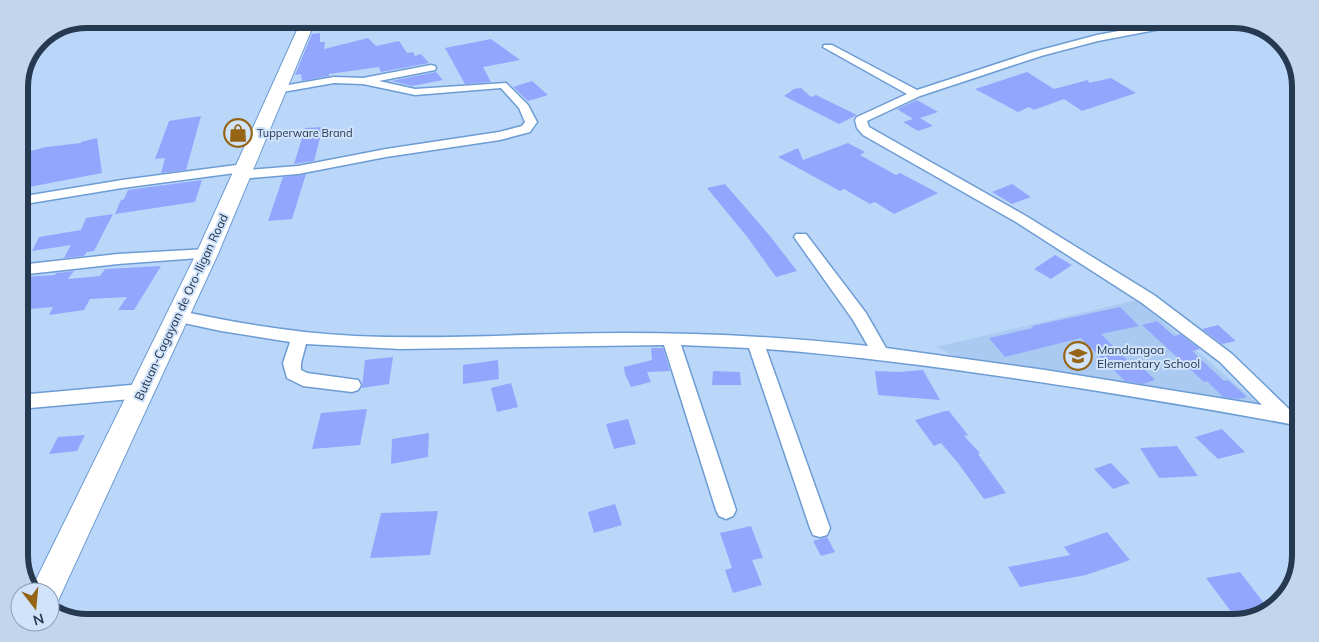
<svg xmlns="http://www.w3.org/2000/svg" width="1319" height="642" viewBox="0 0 1319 642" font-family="Mulish,sans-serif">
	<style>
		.built { fill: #abcaf1 }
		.building { fill: #93a6fd }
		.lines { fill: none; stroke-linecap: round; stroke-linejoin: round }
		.minor-casing { stroke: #6d9cd4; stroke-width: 3 }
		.highway-casing { stroke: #6d9cd4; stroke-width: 2 }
		.minor { fill: #fff; fill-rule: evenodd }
		.highway { fill: #fff; fill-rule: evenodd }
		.labels { text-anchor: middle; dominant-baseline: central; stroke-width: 4; stroke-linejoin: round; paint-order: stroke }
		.far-poi-label { font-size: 11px; fill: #253950; stroke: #d0e3fb; text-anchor: start }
		.street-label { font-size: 12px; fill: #253950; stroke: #d0e3fb }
		.poi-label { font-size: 12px; fill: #253950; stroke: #d0e3fb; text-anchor: start }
		.rim { fill: none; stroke: #253950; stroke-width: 6 }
	</style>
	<rect width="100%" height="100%" fill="#bad7fa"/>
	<path class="built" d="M1137,300L1267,411L972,365L936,347Z"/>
	<g class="building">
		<path d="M320,33V42H325L324,49L368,38L376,46L399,41L407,53L413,52L415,56L421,54L429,63L381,72L379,67L329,74V76L302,81L301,74L295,75L312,34Z"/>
		<path d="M491,39L520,60L483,67L491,82L465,84L445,48Z"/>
		<path d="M436,72L443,80L412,86L391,81Z"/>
		<path d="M1027,72L1054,89L1088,80L1089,83L1111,78L1136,93L1082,111L1064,99L1034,110L1029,107L1018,112L975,89Z"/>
		<path d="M532,81L548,95L528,101L513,87Z"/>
		<path d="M801,88L811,97L816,95L857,115L839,124L784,96L794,89Z"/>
		<path d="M917,100L938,112L920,118L933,126L918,131L903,122L913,119L897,109Z"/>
		<path d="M201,116L186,170L161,173L165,158L155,159L169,121Z"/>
		<path d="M323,127L314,161L294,164L305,128Z"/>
		<path d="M97,138L102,173L19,189V154L46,147L81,143V142Z"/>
		<path d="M848,143L865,152L860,155L896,175L900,173L938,193L894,214L875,202L870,204L844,189L840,191L778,157L798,148L803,160Z"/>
		<path d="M306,174L292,219L268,221L283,177Z"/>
		<path d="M202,180L195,202L115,214L121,200L124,199L128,190Z"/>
		<path d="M725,184L770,236L797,271L776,277L748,238L707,188Z"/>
		<path d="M1012,184L1031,197L1012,204L992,192Z"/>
		<path d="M113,214L94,251L87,252L84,256L64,258L71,245L32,251L39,237L81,230L86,218Z"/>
		<path d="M1055,255L1072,265L1051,279L1034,269Z"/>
		<path d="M161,266L134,310H118L127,297L90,299L84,310L49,315L53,307L19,310V277L55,275L56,273L74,271L68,279L100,276L105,269Z"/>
		<path d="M1120,307L1139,326L1101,334L1137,370L1143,368L1155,380L1143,384L1125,381L1081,338L1005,357L989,338L1033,328L1032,326Z"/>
		<path d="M1157,321L1174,336L1180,334L1200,349L1192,351L1224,381L1228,380L1247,397L1238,399L1223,397L1207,381L1204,382L1142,325Z"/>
		<path d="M1218,325L1236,341L1222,344L1202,329Z"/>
		<path d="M651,348H663L670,371L647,372L651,382L631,387L625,374L624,367L652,360Z"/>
		<path d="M393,357L389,384L362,388L365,360Z"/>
		<path d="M498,360L499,379L463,384V365Z"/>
		<path d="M923,370L940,400L878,395L875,371L899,372Z"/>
		<path d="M713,371L740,372L741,385H712Z"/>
		<path d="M511,383L518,407L497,412L491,388Z"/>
		<path d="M367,409L360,445L312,449L321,413Z"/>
		<path d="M945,411H949L968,435L964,436L980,453L978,454L1006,493L984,499L958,463L941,443L934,446L915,420Z"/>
		<path d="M628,419L636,444L614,449L606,424Z"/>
		<path d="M1222,429L1245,452L1218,459L1195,437Z"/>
		<path d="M429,433L428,457L391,464L392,439Z"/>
		<path d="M85,435L77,451L49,454L58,437Z"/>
		<path d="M1177,446L1198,476L1159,478L1140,448Z"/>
		<path d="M1111,463L1130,483L1113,489L1094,469Z"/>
		<path d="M615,504L622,525L594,533L588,512Z"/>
		<path d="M438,511L430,555L370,558L381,513Z"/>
		<path d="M751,526L763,558L752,560L762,585L733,593L725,570L732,568L720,533Z"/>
		<path d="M1107,532L1130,560L1086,575L1020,587L1008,567L1070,555L1064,547Z"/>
		<path d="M827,537L835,552L821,556L813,541Z"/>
		<path d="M1240,572L1270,611L1235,617L1206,578Z"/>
	</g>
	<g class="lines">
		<defs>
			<g id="minor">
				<path d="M99,19H119L114,22L67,30L63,28L78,22Z"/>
				<path d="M1183,19H1202L1197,22L1098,41L1041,56L920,96L867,121L869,127L1026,216L1154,295L1232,354L1290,410L1300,412V426C1227,412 1153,400 1079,388C975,372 871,357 766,349L830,528L827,535L820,537L813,535L810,528L749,348L681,345L736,510L733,516L726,519L719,516L716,510L664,345L400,349L306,344L301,363V370L307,373L358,380L361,385L358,390L352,392L303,386L287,378L283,363L290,342L221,331L170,320L168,316L170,312L176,310C235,323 295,333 355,336C444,340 534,333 623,333C705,333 786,337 868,346L853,320L794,237L796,234H806L866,313L886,348L1045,370L1262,405L1220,362L1142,303L1016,222L863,135L857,128L855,120L857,117L907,94L823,47L824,45H832L917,90L1033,52L1097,35Z"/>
				<path d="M431,65L435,66L436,68L435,70L379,81L415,89L506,83L528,105L537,122L530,132L500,140L386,157L298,174L240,179L235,178L233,175L235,173L122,188L19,205V197L122,180L244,164L249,165L250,168L249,170L298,166L386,149L499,132L522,126L525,122L519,108L501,88L415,95L363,84L334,83L277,93L271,90L277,87L334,77L363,78Z"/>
				<path d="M207,249L212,251L214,254L212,257L118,264L19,275V265L118,254Z"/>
				<path d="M142,384L148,386L151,391L148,396L142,398L19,409V395Z"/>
			</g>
			<path id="highway" d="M302,19H316L218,254L57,603L50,606V592H30L196,254Z"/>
		</defs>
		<use href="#minor" class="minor-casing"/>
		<use href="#highway" class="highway-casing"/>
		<use href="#minor" class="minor"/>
		<use href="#highway" class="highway"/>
	</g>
	<defs>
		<symbol id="shop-ring" viewBox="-11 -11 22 22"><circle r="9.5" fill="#d0e3fb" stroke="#956515" stroke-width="1.5"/><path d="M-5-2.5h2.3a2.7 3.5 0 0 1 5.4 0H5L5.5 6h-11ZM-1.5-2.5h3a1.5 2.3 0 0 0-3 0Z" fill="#956515"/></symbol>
		<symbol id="school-ring" viewBox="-11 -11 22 22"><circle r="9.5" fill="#d0e3fb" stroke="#956515" stroke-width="1.5"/><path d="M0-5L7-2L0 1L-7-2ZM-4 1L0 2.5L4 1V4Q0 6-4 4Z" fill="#956515"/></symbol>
	</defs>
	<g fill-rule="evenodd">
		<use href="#shop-ring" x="222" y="117" width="32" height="32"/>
		<use href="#school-ring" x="1062" y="340" width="32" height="32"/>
	</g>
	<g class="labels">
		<g class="far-poi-label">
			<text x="257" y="133">Tupperware Brand</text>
		</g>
		<g class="street-label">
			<text transform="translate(181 307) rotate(-65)">Butuan-Cagayan de Oro-Iligan Road</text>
		</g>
		<g class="poi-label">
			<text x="1097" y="349">Mandangoa<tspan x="1097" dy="14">Elementary School</tspan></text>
		</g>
	</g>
	<path d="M0 0H1319V642H0ZM87 28H1233A59 59 0 0 1 1292 87V555A59 59 0 0 1 1233 614H87A59 59 0 0 1 28 555V87A59 59 0 0 1 87 28Z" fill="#c2d5ed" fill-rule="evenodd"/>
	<path class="rim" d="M87 28H1233A59 59 0 0 1 1292 87V555A59 59 0 0 1 1233 614H87A59 59 0 0 1 28 555V87A59 59 0 0 1 87 28Z"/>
	<g transform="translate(35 607) rotate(164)"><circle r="24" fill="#d0e3fb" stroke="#8c9fb7"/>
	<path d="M0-4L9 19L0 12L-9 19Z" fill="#956515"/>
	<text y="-8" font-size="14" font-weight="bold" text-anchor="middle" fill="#253950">N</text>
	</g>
</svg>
